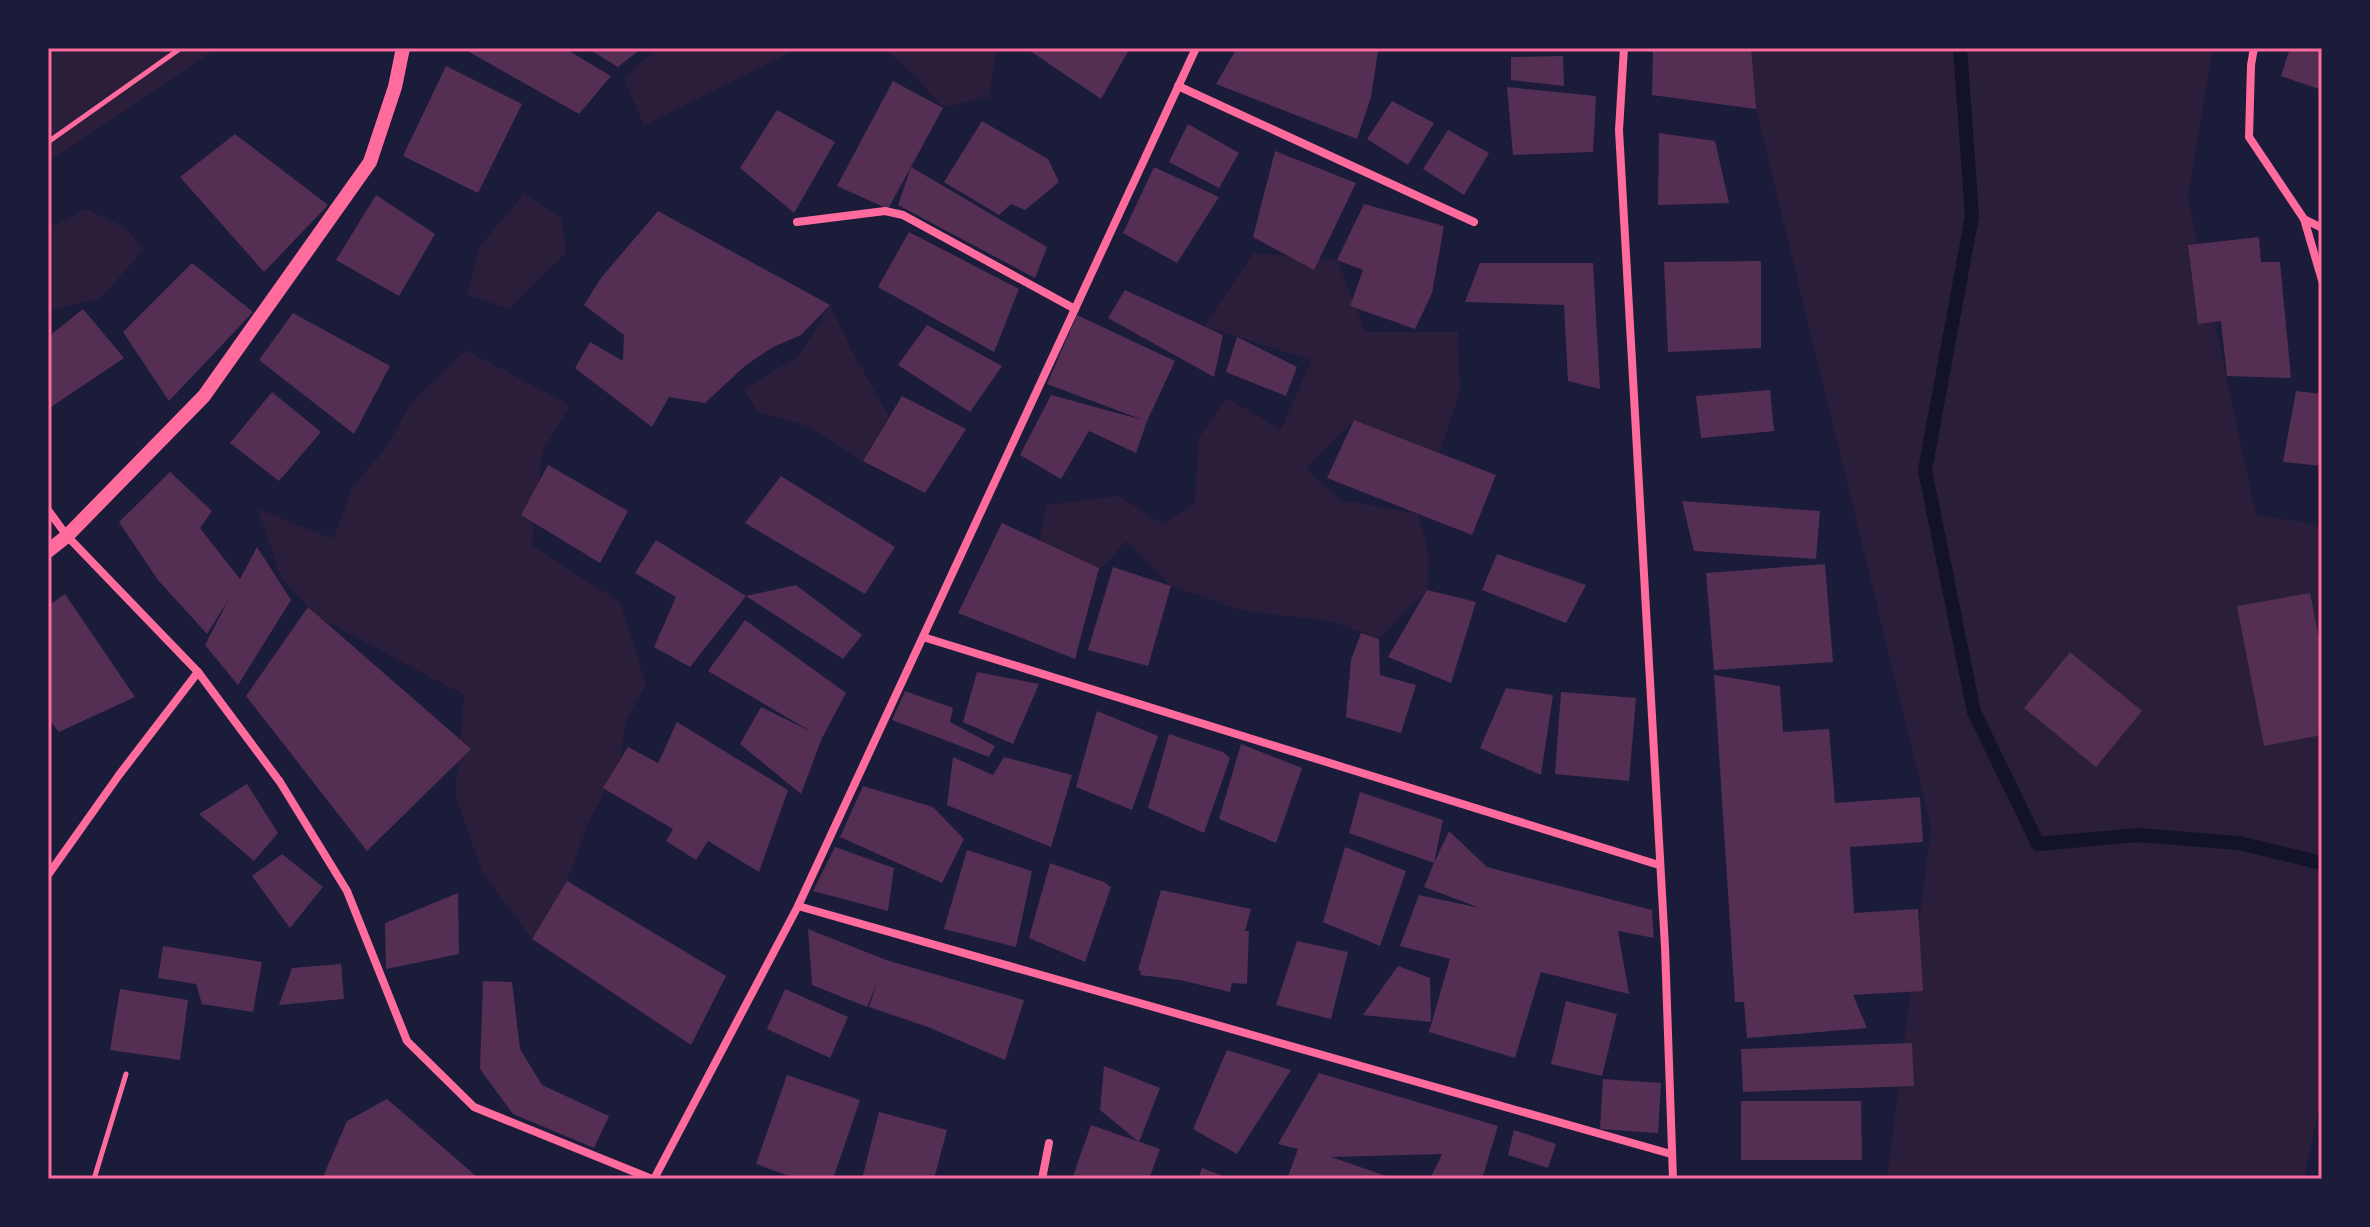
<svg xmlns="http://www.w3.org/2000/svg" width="2370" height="1227" viewBox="0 0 2370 1227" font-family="Rubik,sans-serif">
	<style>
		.green { fill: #2a1e3b }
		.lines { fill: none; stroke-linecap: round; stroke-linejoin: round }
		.stream { stroke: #12122b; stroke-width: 14 }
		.building { fill: #542f53 }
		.path { stroke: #ff6b9d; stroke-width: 5 }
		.minor { stroke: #ff6b9d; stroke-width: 8 }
		.tertiary { stroke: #ff6b9d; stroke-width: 14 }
		.neatline { fill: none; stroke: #ff6b9d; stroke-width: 3 }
	</style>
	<rect width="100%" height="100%" fill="#1b1b3a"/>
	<g class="green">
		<path d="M48,48H217L48,162Z"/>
		<path d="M657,48H799L644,126L624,78Z"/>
		<path d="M884,48H997L989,97L943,108L914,75Z"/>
		<path d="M1741,48H2213L2188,198L2256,515L2322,525V1094L2304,1179H1887L1931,827Z"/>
		<path d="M524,194L562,218L566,253L509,309L467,295L479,247Z"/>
		<path d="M86,209L125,227L144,250L100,298L48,311V228Z"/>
		<path d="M1254,253L1337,260L1366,332H1458L1460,391L1440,453L1354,420L1306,469L1341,500L1418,514L1429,554L1427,590L1379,639L1331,621L1243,611L1171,586L1126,541L1085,587L1036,563L1046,505L1119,496L1163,524L1195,502L1198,439L1226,398L1281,429L1311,360L1204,326Z"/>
		<path d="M830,305L856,358L889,416L863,461L807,426L758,412L744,389L800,355Z"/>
		<path d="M466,350L570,405L542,453L532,546L620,602L646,684L626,721L620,761L588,824L567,881L532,939L483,874L455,795L464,695L320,618L282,580L258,509L333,539L353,486L386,448L412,401Z"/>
	</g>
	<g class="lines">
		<path class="stream" d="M1960,48L1972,216L1925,470L1974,712L2038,844L2138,835L2239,843L2322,863"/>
	</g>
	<g class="building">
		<path d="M462,48H564L611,76L579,114Z"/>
		<path d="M587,48H642L618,67Z"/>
		<path d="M1026,48H1130L1101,99Z"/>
		<path d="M1237,48H1371L1378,51L1371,97L1357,139L1216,84Z"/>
		<path d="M1653,48H1751L1756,109L1652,95Z"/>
		<path d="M2290,48H2322V90L2281,76Z"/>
		<path d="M1563,56L1564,86L1511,80V57Z"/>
		<path d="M446,66L522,104L478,193L403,156Z"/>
		<path d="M893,81L943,108L888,209L837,186Z"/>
		<path d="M1507,87L1596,96L1593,152L1513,155Z"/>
		<path d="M1392,101L1434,123L1408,165L1367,139Z"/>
		<path d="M777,110L835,142L794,213L740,168Z"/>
		<path d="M982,121L1048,159L1059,182L1025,210L1011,204L999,215L944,182Z"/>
		<path d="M1188,124L1239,153L1219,188L1169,162Z"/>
		<path d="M1448,130L1489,153L1464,195L1423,169Z"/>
		<path d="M1659,133L1715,141L1729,203L1658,205Z"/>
		<path d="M235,134L328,205L264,272L180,177Z"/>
		<path d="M1275,151L1356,183L1314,270L1253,237Z"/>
		<path d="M911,167L1047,247L1035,278L898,205Z"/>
		<path d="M1154,167L1219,197L1177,263L1123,233Z"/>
		<path d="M376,195L435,234L399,296L336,260Z"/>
		<path d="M1364,204L1444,226L1432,293L1415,329L1350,306L1363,270L1337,260Z"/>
		<path d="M658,211L830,305L801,335L773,347L746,365L705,403L669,397L652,427L575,368L590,342L623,361L624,335L584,305L601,278Z"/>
		<path d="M909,232L1019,289L994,352L878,287Z"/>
		<path d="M2259,237L2261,262H2280L2291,378L2227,376L2221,321L2198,324L2188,245Z"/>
		<path d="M1761,261V348L1668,352L1664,262Z"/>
		<path d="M192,263L253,312L169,401L123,332Z"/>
		<path d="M1480,263H1593L1600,389L1568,381L1564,305L1465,302Z"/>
		<path d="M1125,290L1223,335L1214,377L1108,318Z"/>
		<path d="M83,309L124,358L48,409V337Z"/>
		<path d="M293,313L390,366L354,434L259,360Z"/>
		<path d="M1077,315L1175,361L1147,421L1136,453L1089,431L1061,479L1020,455L1051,395L1143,420L1047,384Z"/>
		<path d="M927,325L1002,366L970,412L898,365Z"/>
		<path d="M1237,337L1297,367L1286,396L1226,372Z"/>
		<path d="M1770,390L1774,431L1701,438L1696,396Z"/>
		<path d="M2296,391L2322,394V466L2283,462Z"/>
		<path d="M272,392L321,432L279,481L230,443Z"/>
		<path d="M902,396L966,429L925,493L863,461Z"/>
		<path d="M1354,420L1496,475L1472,535L1327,478Z"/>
		<path d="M548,465L628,511L600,563L521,515Z"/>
		<path d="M170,472L212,511L200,528L240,579L257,547L291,600L238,685L205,645L229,599L207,634L158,580L119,522Z"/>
		<path d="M781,476L895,547L865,594L745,523Z"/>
		<path d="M1682,501L1820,511L1816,559L1694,551Z"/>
		<path d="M1002,523L1099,568L1075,659L958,613Z"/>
		<path d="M656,540L746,596L690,667L654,647L676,597L635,573Z"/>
		<path d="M1497,554L1586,585L1566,623L1482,590Z"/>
		<path d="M1825,564L1833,662L1714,670L1706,573Z"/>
		<path d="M1113,567L1171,586L1148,666L1088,650Z"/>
		<path d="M796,585L862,635L843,659L746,596Z"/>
		<path d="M1427,590L1476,602L1451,683L1388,657Z"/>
		<path d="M2310,593L2322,655V735L2264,746L2237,606Z"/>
		<path d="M65,594L135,697L59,732L48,718V606Z"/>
		<path d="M308,607L471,749L367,851L246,696Z"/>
		<path d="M745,620L846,693L822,738L801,794L740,744L761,707L812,732L708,671Z"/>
		<path d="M1361,633L1379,639L1380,675L1416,685L1401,733L1346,717L1351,660Z"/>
		<path d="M2070,652L2142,711L2096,767L2024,708Z"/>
		<path d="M977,672L1039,684L1013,744L963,722Z"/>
		<path d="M1714,675L1780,686L1783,732L1829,729L1835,803L1920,797L1923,842L1850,847L1854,913L1918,909L1923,991L1853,995L1867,1028L1747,1038L1744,1002H1735Z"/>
		<path d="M1506,688L1553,695L1541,775L1480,748Z"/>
		<path d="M905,691L953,708L950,722L995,746L989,757L892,720Z"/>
		<path d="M1561,692L1636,698L1629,781L1555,774Z"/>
		<path d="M1097,711L1158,736L1132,810L1076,787Z"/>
		<path d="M677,722L788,790L759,872L708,841L696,860L666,841L673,829L603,788L628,747L658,763Z"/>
		<path d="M1169,734L1223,752L1230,758L1204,833L1148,808Z"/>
		<path d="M1241,744L1302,768L1276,843L1219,819Z"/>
		<path d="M953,757L993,775L1004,757L1072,775L1051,847L947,805Z"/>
		<path d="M247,784L278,833L254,861L199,814Z"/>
		<path d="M863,786L933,807L964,839L942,883L840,837Z"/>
		<path d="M1360,792L1443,820L1434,863L1449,831L1487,867L1652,910L1654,938L1618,931L1629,994L1541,972L1515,1058L1429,1032L1450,959L1400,946L1419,895L1480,908L1424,887L1434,863L1349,833Z"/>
		<path d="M835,847L894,868L888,911L813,891Z"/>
		<path d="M1345,847L1406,871L1380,946L1323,922Z"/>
		<path d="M967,850L1032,871L1016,947L944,929Z"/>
		<path d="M282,854L323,887L290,928L252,876Z"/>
		<path d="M1050,863L1104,882L1111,887L1085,962L1029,938Z"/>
		<path d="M567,881L726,976L691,1045L532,939Z"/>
		<path d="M1161,890L1251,909L1245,931H1249L1247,984L1232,983L1230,992L1180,980L1140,975L1141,971L1138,970Z"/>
		<path d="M458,893L459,954L386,969L385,923Z"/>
		<path d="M808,929L886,960L1024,1000L1005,1060L928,1027L869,1007L877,983L867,1007L812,985Z"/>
		<path d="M1297,941L1348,952L1331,1019L1276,1005Z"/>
		<path d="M163,946L262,962L253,1012L202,1004L196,984L158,978Z"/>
		<path d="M341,964L344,999L279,1005L292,968Z"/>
		<path d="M1398,966L1430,978L1431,1022L1363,1015Z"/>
		<path d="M483,981L512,982L520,1049L542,1085L609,1116L594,1148L513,1114L480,1069Z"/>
		<path d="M120,989L188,1000L180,1060L110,1050Z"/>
		<path d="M785,989L848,1017L830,1058L767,1029Z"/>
		<path d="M1566,1001L1617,1014L1602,1076L1551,1064Z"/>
		<path d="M1912,1043L1914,1086L1743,1092L1741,1049Z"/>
		<path d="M1227,1050L1291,1070L1237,1154L1193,1129Z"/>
		<path d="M1104,1066L1160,1088L1139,1142L1100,1110Z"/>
		<path d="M1319,1073L1498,1126L1482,1179H1430L1442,1154L1331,1157L1395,1179H1287L1298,1149L1278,1144Z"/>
		<path d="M787,1075L860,1100L833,1179H798L756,1164Z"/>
		<path d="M1603,1079L1661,1083L1658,1133L1600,1129Z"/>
		<path d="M387,1099L476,1176L475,1179H322L347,1121Z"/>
		<path d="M1741,1101H1861L1862,1160H1741Z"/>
		<path d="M879,1112L947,1130L934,1179H862Z"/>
		<path d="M1091,1125L1160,1149L1149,1179H1072Z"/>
		<path d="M1514,1130L1556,1144L1548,1168L1508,1155Z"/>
		<path d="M1202,1168L1231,1179H1198Z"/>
	</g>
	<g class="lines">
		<g class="path">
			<path d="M48,142L181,48"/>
			<path d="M94,1179L126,1074"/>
		</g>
		<g class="minor">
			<path d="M1624,48L1619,130L1665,947L1673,1179"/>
			<path d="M2254,48L2251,65L2249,137L2304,219L2322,280"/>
			<path d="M1178,86L1474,222"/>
			<path d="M2304,219L2322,228"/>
			<path d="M797,222L885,211L903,215L1075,309"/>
			<path d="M48,510L67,536L198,672L280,782L347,891L407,1041L474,1107L652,1179"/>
			<path d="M923,637L1659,865"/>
			<path d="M48,875L119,775L198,672"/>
			<path d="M798,906L1671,1154"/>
			<path d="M654,1179L798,906L1196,48"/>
			<path d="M1042,1179L1049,1143"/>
		</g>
		<path class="tertiary" d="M48,551L67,536L204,396L370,162L395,87L403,48"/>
	</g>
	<rect width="2370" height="1227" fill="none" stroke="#1b1b3a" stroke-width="100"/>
	<rect x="50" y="50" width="2270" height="1127" class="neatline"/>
</svg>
